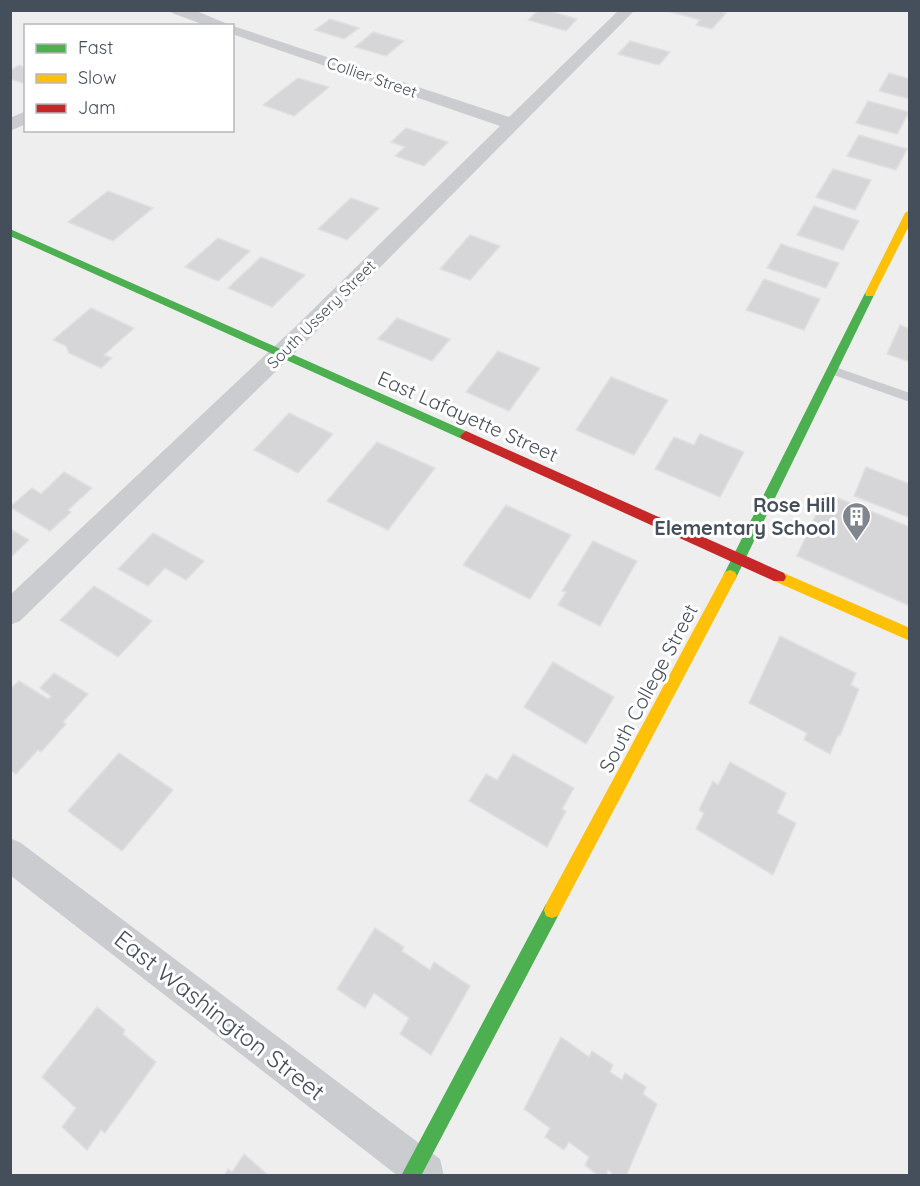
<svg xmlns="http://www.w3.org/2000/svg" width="920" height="1186" viewBox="0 0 920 1186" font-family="Quicksand,sans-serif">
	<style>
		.building { fill: #d6d6d9; stroke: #e0e0e1; stroke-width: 1.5 }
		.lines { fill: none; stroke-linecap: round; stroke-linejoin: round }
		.lane { fill: #cacccf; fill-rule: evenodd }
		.street { fill: #cacccf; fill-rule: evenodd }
		.fast { fill: #4caf50; fill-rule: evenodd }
		.slow { fill: #ffc107; fill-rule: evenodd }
		.jam { fill: #c62828; fill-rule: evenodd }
		.labels { text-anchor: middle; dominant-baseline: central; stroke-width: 6; stroke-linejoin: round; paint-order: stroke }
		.far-street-label { font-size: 16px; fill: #454e5b; stroke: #fff }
		.street-label { font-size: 20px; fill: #454e5b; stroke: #fff }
		.poi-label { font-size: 20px; font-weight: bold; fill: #454e5b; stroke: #fff; text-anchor: end }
		.near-street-label { font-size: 24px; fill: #454e5b; stroke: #fff }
	</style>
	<rect width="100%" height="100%" fill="#efeeee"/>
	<g class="building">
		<path d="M539,10H546L577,19L566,31L528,20Z"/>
		<path d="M717,10L726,13L712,29L696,25L700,20L667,11Z"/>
		<path d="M330,19L359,28L344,39L315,30Z"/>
		<path d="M373,32L404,41L386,56L355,47Z"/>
		<path d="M630,41L670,52L659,65L618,54Z"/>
		<path d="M19,65L26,68V84L10,79V71Z"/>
		<path d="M889,73L910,79V99L879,91Z"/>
		<path d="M298,78L329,87L294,116L263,105Z"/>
		<path d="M868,101L909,112L897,134L856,123Z"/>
		<path d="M406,128L448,142L424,166L395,156L405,147L391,142Z"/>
		<path d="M859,135L907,149L896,170L847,156Z"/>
		<path d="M833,169L871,180L855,210L816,197Z"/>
		<path d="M108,191L153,208L113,241L68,222Z"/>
		<path d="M351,198L379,208L347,240L318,229Z"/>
		<path d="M814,206L859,221L843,250L797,235Z"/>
		<path d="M470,235L500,246L470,280L440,269Z"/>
		<path d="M218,238L250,251L218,281L185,267Z"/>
		<path d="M781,244L839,263L826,288L767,268Z"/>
		<path d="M261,257L305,275L272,307L228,288Z"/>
		<path d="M764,279L820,299L804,330L746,310Z"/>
		<path d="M91,308L134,328L104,355L112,358L101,368L69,353L66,346L53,340Z"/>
		<path d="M397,318L450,339L432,361L378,339Z"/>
		<path d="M900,325L910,329V362L887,354Z"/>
		<path d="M498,351L540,368L509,411L466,392Z"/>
		<path d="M611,377L668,400L634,455L576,430Z"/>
		<path d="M289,413L333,434L298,473L254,450Z"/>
		<path d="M700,434L744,452L720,497L655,469L674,437L694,445Z"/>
		<path d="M377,442L435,468L388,530L327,501Z"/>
		<path d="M866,467L910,484V518L854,496Z"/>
		<path d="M64,472L92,488L68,510L71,512L50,531L10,507L32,488L41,494Z"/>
		<path d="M826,493L910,527V606L797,556Z"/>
		<path d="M506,505L571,535L530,599L463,565Z"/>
		<path d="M10,529L29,540L10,558Z"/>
		<path d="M153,533L204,561L186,580L165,568L148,586L118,569Z"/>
		<path d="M593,541L637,561L600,626L558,605L566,592L562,591Z"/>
		<path d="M94,586L152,621L118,657L60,620Z"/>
		<path d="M780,636L856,673L851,685L859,689L840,736L838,735L830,754L804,740L807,733L749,703Z"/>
		<path d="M553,662L614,697L586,744L524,707Z"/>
		<path d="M54,673L88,694L63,722L66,724L41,752L38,750L16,774L10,770V689L19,681L48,699L51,696L40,688Z"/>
		<path d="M119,753L173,790L122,851L68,811Z"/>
		<path d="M513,754L574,788L562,809L566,811L547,847L469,801L486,774L497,780Z"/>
		<path d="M730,762L786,793L777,813L796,823L773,875L696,829L704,813L699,810L713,781L718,785Z"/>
		<path d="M375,928L404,947L402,951L430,970L434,962L470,986L431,1055L400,1034L409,1018L374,993L365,1008L337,989Z"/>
		<path d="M97,1007L125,1030L123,1034L156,1062L105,1133L101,1130L87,1150L62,1127L76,1108L42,1077Z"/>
		<path d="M561,1037L589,1057L592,1051L613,1065L610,1072L622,1080L625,1073L646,1087L643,1094L657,1104L626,1176H615L608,1170L606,1176H599L585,1165L589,1157L569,1142L564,1150L545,1137L550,1128L524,1109Z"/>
		<path d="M244,1154L269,1176H224L228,1169L232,1172Z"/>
	</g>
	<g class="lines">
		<path class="lane" d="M832,366L910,393V402L828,373L826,370Z"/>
		<g class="street">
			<path d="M171,10H194L230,25L509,117L619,10H635L310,338L20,621L10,625V595L294,328L500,126L232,34V26H207L172,13Z"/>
			<path d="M26,111V124L10,131V118Z"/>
			<path d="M10,838L21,843L440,1159L444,1176H398L10,875Z"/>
		</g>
		<g class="fast">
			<path d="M10,229L470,433L472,436L470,439H462L10,236Z"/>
			<path d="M870,289L875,293L735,580H725L723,576L725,572L865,293Z"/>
			<path d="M552,902L558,904L560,910L558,916L421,1176H401L546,904Z"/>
		</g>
		<g class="slow">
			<path d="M910,210V224L875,293L874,296H866L865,293L905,213Z"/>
			<path d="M730,570L735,572L737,576L735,580L558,916L552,918L546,916L544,910L546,904L725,572Z"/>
			<path d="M779,571L910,628V641L774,581L772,577L774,573Z"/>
		</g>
		<path class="jam" d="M466,431L784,573L786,577L784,581H774L462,439L460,436Z"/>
	</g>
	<defs>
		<symbol id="building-pin" viewBox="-11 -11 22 30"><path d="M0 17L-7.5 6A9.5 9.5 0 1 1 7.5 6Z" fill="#80868e" stroke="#fff"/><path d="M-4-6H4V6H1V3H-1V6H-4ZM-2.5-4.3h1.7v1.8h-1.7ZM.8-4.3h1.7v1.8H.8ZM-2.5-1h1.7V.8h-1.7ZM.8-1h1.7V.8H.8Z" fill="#fff"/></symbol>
	</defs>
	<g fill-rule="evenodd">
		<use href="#building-pin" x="840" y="500" width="33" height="45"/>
	</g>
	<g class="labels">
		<g class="far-street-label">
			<text transform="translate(372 77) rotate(19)">Collier Street</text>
			<text transform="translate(321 314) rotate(-45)">South Ussery Street</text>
		</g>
		<g class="street-label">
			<text transform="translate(468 416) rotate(24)">East Lafayette Street</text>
			<text transform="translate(648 688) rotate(-62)">South College Street</text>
		</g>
		<g class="poi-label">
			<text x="836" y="504">Rose Hill<tspan x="836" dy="23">Elementary School</tspan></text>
		</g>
		<g class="near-street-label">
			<text transform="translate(220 1015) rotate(38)">East Washington Street</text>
		</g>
	</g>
	<rect width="920" height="1186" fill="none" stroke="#454e5b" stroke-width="24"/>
	<rect x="24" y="24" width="210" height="108" fill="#ffffff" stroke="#b5b8bd" stroke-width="1.5"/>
	<rect x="36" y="44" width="30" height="9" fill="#4caf50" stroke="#b5b8bd" stroke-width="1.5"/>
	<text x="78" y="54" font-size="18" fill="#454e5b">Fast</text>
	<rect x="36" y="74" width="30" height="9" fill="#ffc107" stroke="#b5b8bd" stroke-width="1.5"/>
	<text x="78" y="84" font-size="18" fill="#454e5b">Slow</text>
	<rect x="36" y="104" width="30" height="9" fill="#c62828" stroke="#b5b8bd" stroke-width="1.5"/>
	<text x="78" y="114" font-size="18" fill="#454e5b">Jam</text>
</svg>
